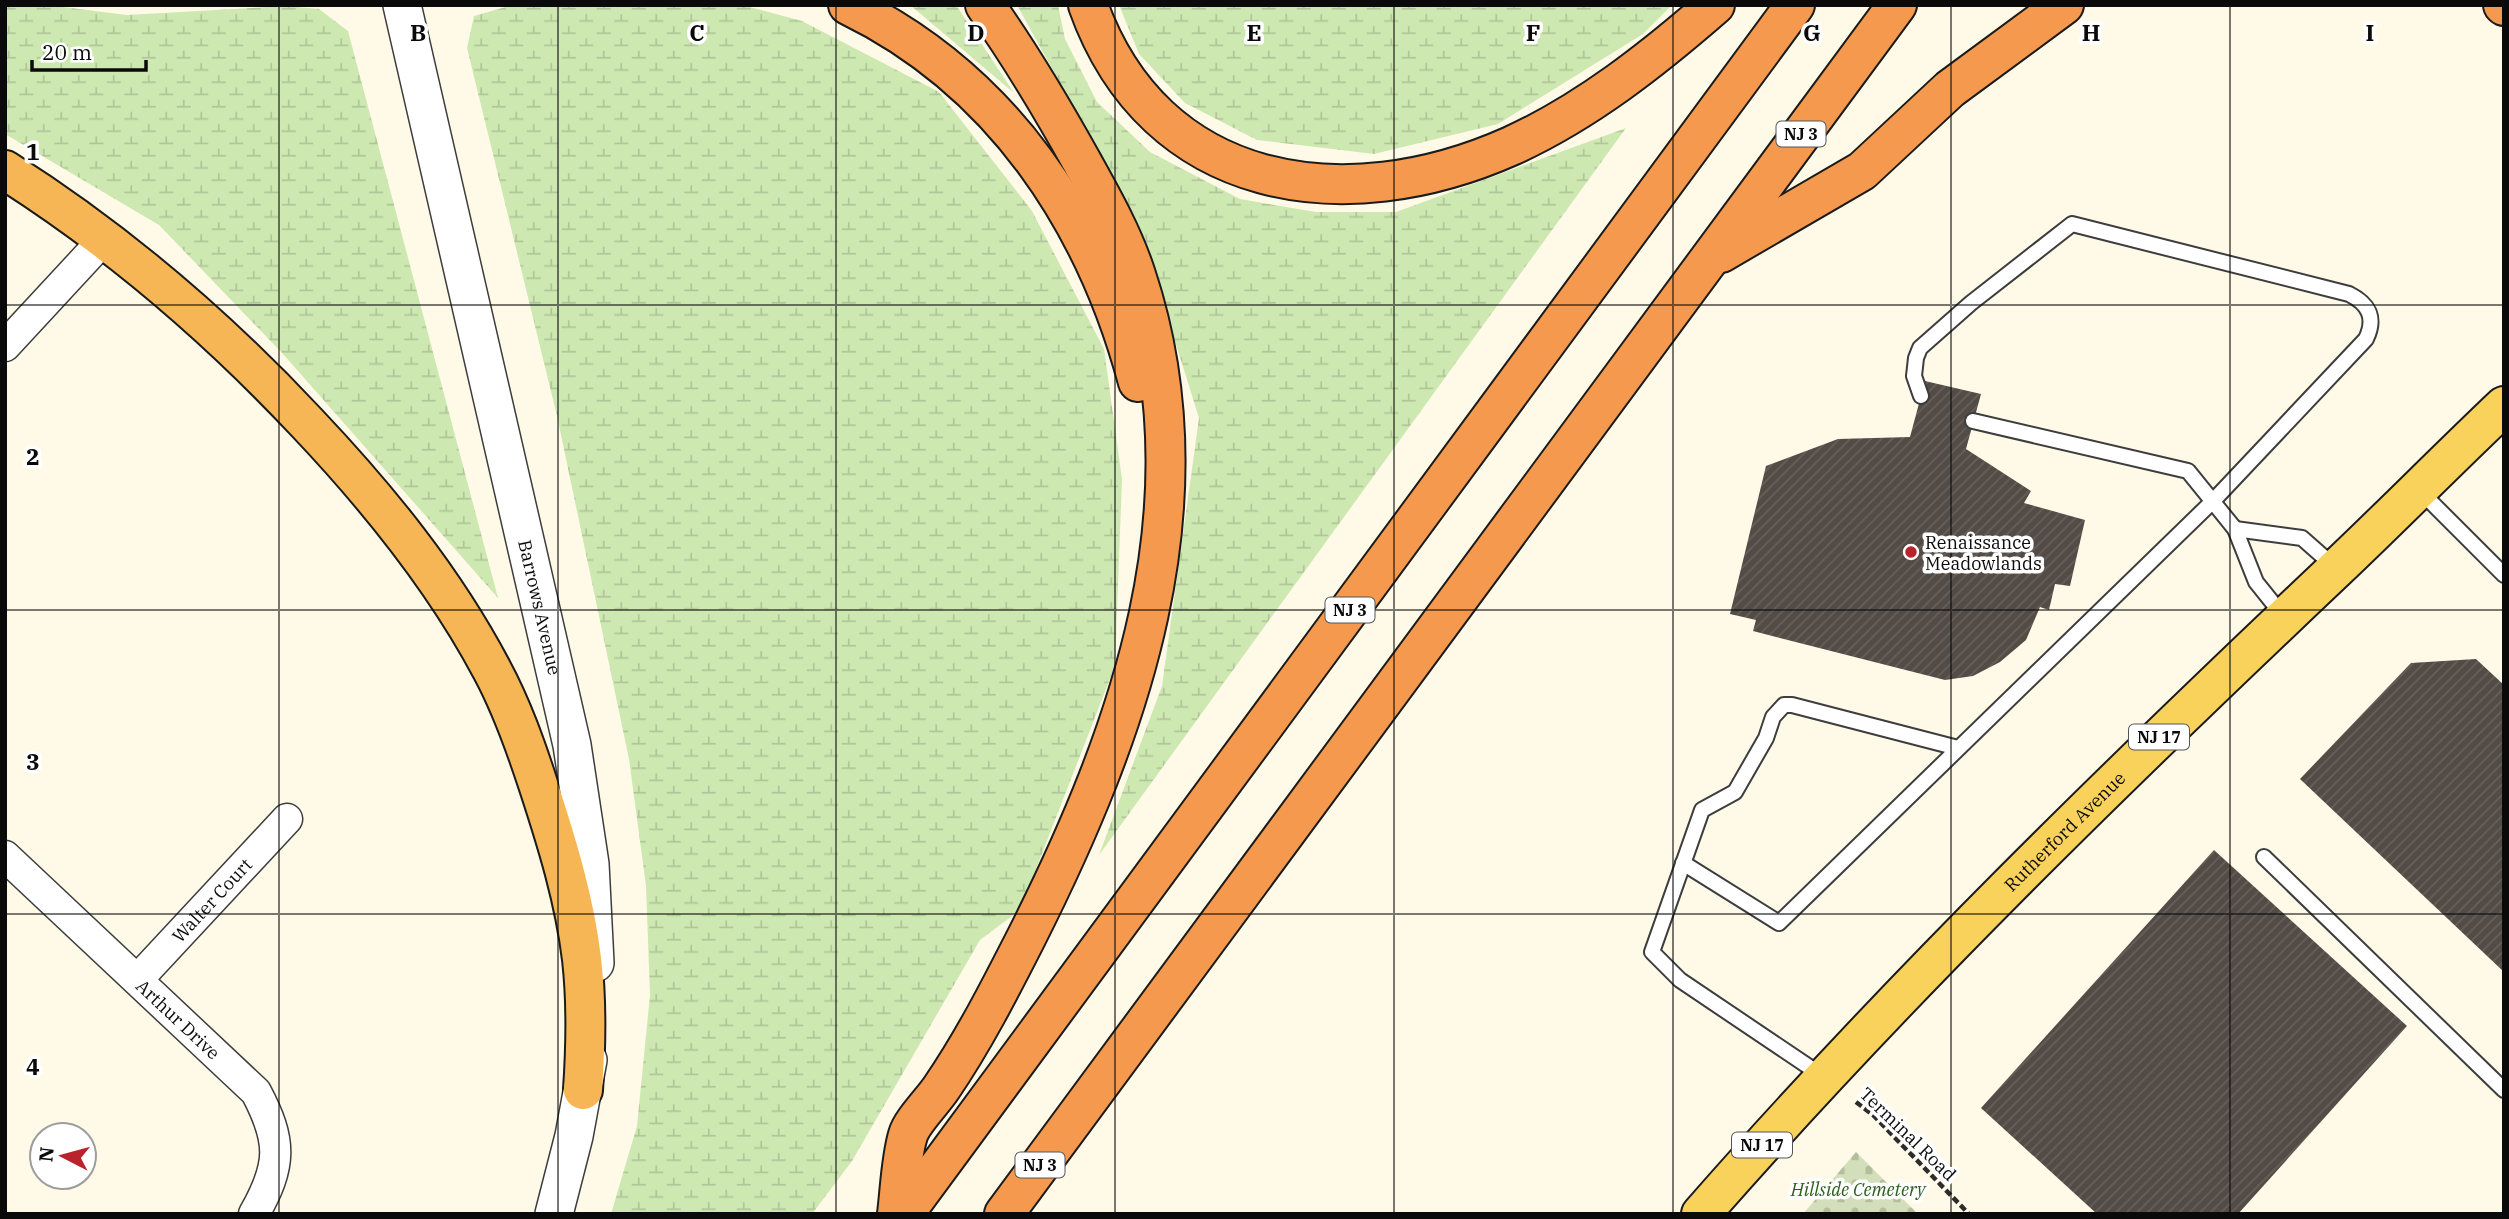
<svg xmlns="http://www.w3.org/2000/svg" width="2509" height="1219" viewBox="0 0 2509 1219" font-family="'IBM Plex Serif',serif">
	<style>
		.wetland { fill: url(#wetland-marsh) }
		.cemetery { fill: url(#cemetery-stones) }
		.building { fill: url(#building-hatch) }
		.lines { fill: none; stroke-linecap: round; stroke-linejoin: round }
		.service-casing { stroke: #3d3d3d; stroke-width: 18 }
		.minor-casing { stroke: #3d3d3d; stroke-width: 33 }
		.tertiary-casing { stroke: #3d3d3d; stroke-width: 40 }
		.primary-casing { stroke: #1b1b1b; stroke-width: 42 }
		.trunk-casing { stroke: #1b1b1b; stroke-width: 42 }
		.motorway-casing { stroke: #1b1b1b; stroke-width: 42 }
		.path { stroke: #2c2c2c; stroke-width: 4.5; stroke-dasharray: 7 3.5; stroke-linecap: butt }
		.service { stroke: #fff; stroke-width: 14 }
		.minor { stroke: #fff; stroke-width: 30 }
		.tertiary { stroke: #fff; stroke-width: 37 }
		.primary { stroke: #f9d25c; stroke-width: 38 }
		.trunk { stroke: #f7b655; stroke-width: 38 }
		.motorway { stroke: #f5994e; stroke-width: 38 }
		.grid { fill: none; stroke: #0a0a0a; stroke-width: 2; stroke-opacity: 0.55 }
		.poi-dot { fill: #b9232b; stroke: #fff; stroke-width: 2.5 }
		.labels { text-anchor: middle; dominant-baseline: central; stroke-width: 7; stroke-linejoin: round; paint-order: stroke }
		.shield { fill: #fff; stroke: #545454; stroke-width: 2 }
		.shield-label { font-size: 16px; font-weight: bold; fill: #0a0a0a }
		.poi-label { font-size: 18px; fill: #0a0a0a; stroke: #fff; text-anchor: start }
		.street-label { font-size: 18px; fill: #0a0a0a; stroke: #fff }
		.park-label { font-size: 18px; font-style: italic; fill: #2a601b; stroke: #fff }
		.grid-label { font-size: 23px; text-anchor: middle; font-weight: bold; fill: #0a0a0a; stroke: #fff; stroke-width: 7; stroke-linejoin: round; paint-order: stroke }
	</style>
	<defs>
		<pattern id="wetland-marsh" width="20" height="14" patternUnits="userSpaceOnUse" patternTransform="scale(1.75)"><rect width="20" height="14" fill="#cee8b2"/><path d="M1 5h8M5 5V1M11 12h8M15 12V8" fill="none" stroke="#b0c698"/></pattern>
		<pattern id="cemetery-stones" width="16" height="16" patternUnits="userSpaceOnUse" patternTransform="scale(1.75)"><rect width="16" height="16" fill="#d3dfba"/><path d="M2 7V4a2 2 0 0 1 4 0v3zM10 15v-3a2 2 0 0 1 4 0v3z" fill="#b4be9f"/></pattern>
		<pattern id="building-hatch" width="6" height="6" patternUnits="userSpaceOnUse" patternTransform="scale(1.75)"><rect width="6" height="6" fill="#524b46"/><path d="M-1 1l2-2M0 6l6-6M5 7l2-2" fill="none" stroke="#66605c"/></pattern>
	</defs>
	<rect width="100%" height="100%" fill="#fffae7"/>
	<g class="wetland">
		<path d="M5,5H47L127,15L285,6L319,9L348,31L498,598L283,354L159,225L5,134Z"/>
		<path d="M513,5H742L802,21L939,92L1032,211L1104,349L1122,479L1115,666L1020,910L980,940L852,1161L812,1214H611L637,1126L650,995L646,886L629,759L557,416L467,48L474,16Z"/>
		<path d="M910,5H956L1014,93Z"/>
		<path d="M1017,5H1058L1065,39L1097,102L1150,152L1240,199L1316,212H1396L1626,128L1099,855L1162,686L1199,418L1140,229Z"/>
		<path d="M1119,5H1672L1643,34L1498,124L1374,154L1257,140L1185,103L1139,54Z"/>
	</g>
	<path class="cemetery" d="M1856,1152L1918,1214H1803Z"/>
	<g class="building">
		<path d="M1925,381L1981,394L1966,449L2031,491L2024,503L2085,520L2070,586L2055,584L2049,610L2040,607L2026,640L2000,662L1973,676L1945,680L1753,631L1756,620L1730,614L1766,466L1838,439L1910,437Z"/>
		<path d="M2476,659L2504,685V972L2300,779L2411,663Z"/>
		<path d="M2214,850L2407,1026L2238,1214H2097L1981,1108Z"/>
	</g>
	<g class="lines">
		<defs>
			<g id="service">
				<path d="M1973,421L2188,471L2235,529L2256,582L2284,617"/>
				<path d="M2418,489L2504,575"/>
				<path d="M2235,529L2302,538L2336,568"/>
				<path d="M2264,857L2504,1090"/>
				<path d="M1683,863L1779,923L2213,501L2366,339C2376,318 2369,304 2349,294L2072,224L1971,303L1920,348L1916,358L1914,376L1921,396"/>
				<path d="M1824,1077L1680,980L1652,952L1702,810L1735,792L1766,738L1773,717L1784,705H1792L1958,748"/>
			</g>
			<g id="minor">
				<path d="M5,346L105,238"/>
				<path id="s1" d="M5,856L256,1092C282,1141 282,1165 254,1214"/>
				<path id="s2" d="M138,979L287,819"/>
			</g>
			<g id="tertiary">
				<path id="s3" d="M402,5L572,745L590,864L595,963"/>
				<path d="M554,1214L574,1136L588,1060"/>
			</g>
			<g id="primary">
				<path id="s4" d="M1701,1214C1900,987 2116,777 2336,569C2392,516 2447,460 2504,406"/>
			</g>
			<path id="trunk" d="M5,170C117,241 217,327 307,423C378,498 444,579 492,670C512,707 526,747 539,787C557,842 575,900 582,959C587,1003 586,1046 583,1090"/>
			<g id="motorway">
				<path d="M848,5C1002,80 1095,221 1138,382"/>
				<path d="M1088,5C1155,193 1345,220 1511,146C1586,112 1653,59 1715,5"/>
				<path d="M2503,5L2504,6"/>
				<path d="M1721,253L1862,171L1950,89L2064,5"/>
				<path d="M897,1214C900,1190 901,1158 908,1135C912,1121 933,1101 942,1087C974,1040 1000,989 1026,938C1130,732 1212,504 1136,275C1123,235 1102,198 1082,162C1052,108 1021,56 985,5"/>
				<path d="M904,1214L1795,5"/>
				<path d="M1004,1214L1897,5"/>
			</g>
		</defs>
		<use href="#service" class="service-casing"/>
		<use href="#minor" class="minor-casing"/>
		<use href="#tertiary" class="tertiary-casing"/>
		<use href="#primary" class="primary-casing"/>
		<use href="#trunk" class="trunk-casing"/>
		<use href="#motorway" class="motorway-casing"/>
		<path class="path" d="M1856,1102L1873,1115L1969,1214"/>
		<use href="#service" class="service"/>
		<use href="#minor" class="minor"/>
		<use href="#tertiary" class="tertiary"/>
		<use href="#primary" class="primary"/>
		<use href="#trunk" class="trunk"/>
		<use href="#motorway" class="motorway"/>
	</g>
	<path class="grid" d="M279,5V1214M558,5V1214M836,5V1214M1115,5V1214M1394,5V1214M1673,5V1214M1951,5V1214M2230,5V1214M5,305H2504M5,610H2504M5,914H2504"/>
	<circle class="poi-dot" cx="1911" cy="552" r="7"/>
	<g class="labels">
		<g class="shield">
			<rect x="1776.5" y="121.5" width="49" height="25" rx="5"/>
			<rect x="1325.5" y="597.5" width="49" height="25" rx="5"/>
			<rect x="2129" y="724.5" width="60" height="25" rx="5"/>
			<rect x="1732" y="1132.5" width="60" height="25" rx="5"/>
			<rect x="1015.5" y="1152.5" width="49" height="25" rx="5"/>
		</g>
		<g class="shield-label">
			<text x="1801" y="134">NJ 3</text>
			<text x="1350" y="610">NJ 3</text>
			<text x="2159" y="737">NJ 17</text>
			<text x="1762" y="1145">NJ 17</text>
			<text x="1040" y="1165">NJ 3</text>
		</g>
		<g class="poi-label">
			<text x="1925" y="542">Renaissance<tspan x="1925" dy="21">Meadowlands</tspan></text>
		</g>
		<g class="street-label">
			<text stroke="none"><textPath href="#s3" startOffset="618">Barrows Avenue</textPath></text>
			<text stroke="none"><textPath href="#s4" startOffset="528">Rutherford Avenue</textPath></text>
			<text stroke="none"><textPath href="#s2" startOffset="108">Walter Court</textPath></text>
			<text stroke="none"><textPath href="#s1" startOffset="238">Arthur Drive</textPath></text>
			<text transform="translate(1908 1134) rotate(44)">Terminal Road</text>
		</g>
		<g class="park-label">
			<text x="1858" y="1189">Hillside Cemetery</text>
		</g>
	</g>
	<g class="grid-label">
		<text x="418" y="41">B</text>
		<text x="697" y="41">C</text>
		<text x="976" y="41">D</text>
		<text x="1254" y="41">E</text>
		<text x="1533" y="41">F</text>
		<text x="1812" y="41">G</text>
		<text x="2091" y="41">H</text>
		<text x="2370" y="41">I</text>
		<text x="33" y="160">1</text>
		<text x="33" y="465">2</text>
		<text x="33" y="770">3</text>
		<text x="33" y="1075">4</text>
	</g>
	<rect width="2509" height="1219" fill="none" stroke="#0a0a0a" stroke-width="14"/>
	<g transform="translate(63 1156) rotate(276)"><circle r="33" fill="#ffffff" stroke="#9d9d9d" stroke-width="2"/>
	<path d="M0-5L12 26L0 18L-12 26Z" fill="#b9232b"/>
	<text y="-10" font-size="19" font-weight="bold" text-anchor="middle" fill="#0a0a0a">N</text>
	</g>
	<path d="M32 60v10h114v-10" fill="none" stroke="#0a0a0a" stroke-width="3.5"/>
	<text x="42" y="60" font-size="21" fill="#0a0a0a" stroke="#ffffff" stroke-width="5" paint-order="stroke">20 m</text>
</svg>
